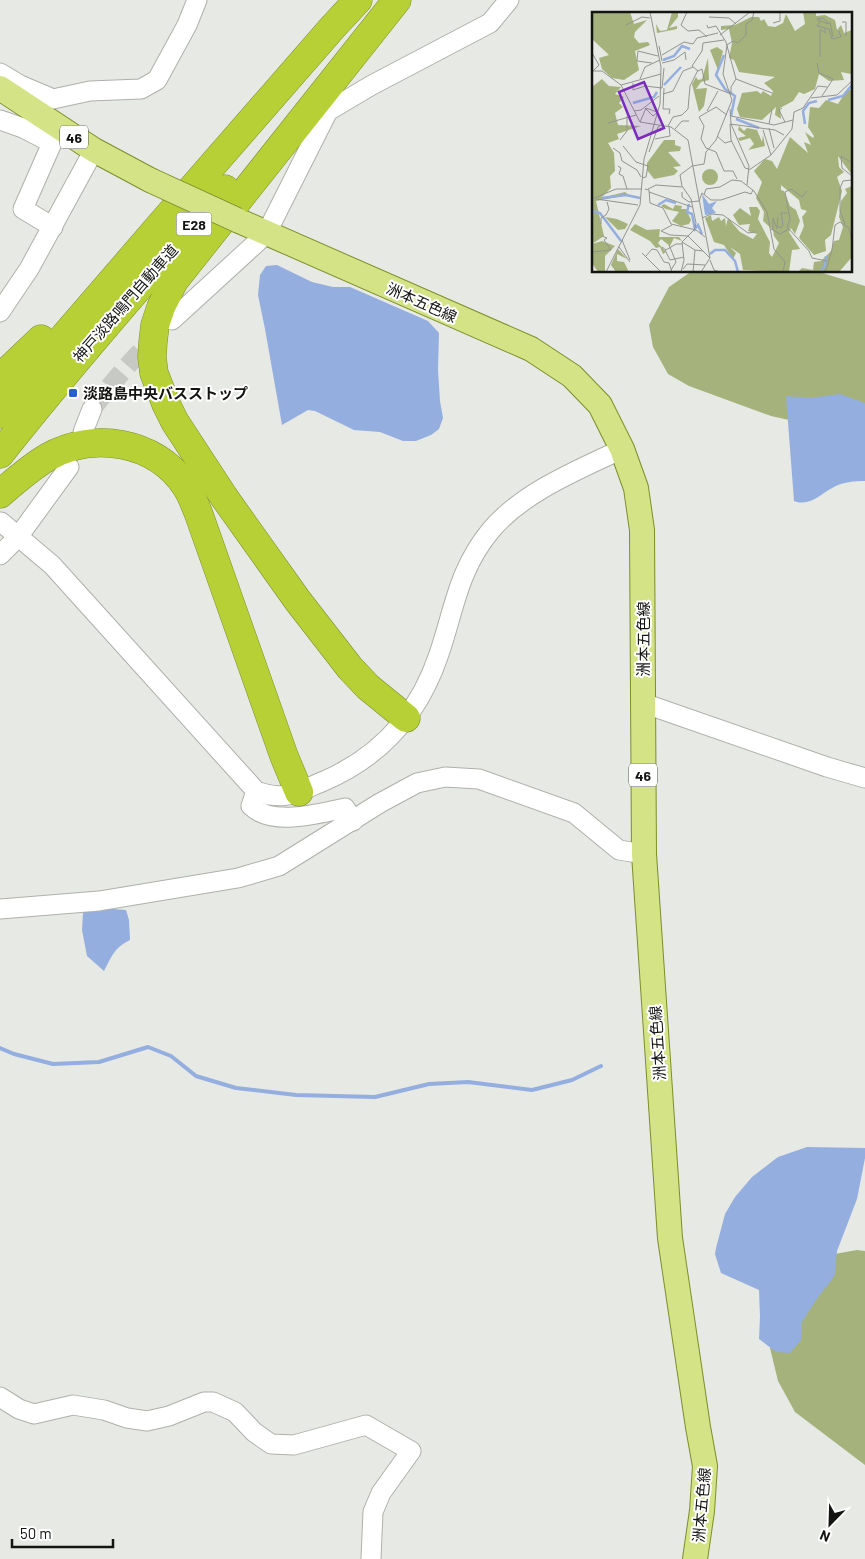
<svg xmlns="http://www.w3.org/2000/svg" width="865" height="1559" viewBox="0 0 865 1559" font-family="Barlow,'Noto Sans JP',sans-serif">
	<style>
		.forest { fill: #a5b27b }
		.water { fill: #94aedf }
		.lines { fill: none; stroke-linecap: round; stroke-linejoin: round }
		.stream { stroke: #94aedf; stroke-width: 4 }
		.minor-tunnel { stroke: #c7c9c5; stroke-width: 19; stroke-dasharray: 19 9; stroke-linecap: butt }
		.minor-casing { stroke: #afb0ab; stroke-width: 21 }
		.major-casing { stroke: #7d8e2a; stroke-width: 26 }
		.highway-casing { stroke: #7d8e2a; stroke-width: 29 }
		.minor { stroke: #fff; stroke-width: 19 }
		.major { stroke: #d3e386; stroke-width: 24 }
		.highway { stroke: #b6d036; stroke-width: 28 }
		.major-bridge-casing { stroke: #7d8e2a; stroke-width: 26; stroke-linecap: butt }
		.major-bridge { stroke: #d3e386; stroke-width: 24 }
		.poi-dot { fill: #2a60ce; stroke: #fff; stroke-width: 2 }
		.labels { text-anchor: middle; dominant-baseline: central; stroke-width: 4; stroke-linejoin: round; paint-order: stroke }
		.shield { fill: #fff; stroke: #5a5a5a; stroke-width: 1 }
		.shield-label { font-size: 14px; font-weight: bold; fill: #141413 }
		.street-label { font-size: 15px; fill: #141413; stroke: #fff }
		.poi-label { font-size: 15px; font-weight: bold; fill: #141413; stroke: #fff; text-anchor: start }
		.inset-river { fill: none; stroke: #94aedf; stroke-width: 2.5 }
		.inset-road { fill: none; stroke: #939490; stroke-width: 1 }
		.view { fill: #7b2cbf; fill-opacity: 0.15; stroke: #7b2cbf; stroke-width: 2.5 }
		.inset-edge { fill: none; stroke: #141413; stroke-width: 2.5 }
	</style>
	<rect width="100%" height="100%" fill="#e7e9e4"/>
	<g class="forest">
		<path d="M692,271H816L865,286V435L826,428L771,416L689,386L668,374L653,347L649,325L669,287Z"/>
		<path d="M857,1250L865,1251V1465L795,1412L778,1381L770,1348L775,1310L823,1256Z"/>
	</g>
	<g class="water">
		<path d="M277,265L312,282L333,287H350L428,321L439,333L438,370L440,401L443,418L439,429L431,435L416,441H403L380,432L354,430L315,411L308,410L282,425L265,329L258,295L260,275L266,266Z"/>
		<path d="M840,394L865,403V481C854,481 843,482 834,487C820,494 810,507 794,501L786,396L811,398Z"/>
		<path d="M87,907L126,910L129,920L130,940C114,948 112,956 104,971L87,956L82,930L83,913Z"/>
		<path d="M807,1147L865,1148V1158L857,1199L837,1251L835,1274L831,1281L818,1297L802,1322L801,1340L790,1353L776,1352L759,1339L760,1317L759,1290L721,1273L715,1254L716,1248L725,1214L735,1197L752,1177L778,1157Z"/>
	</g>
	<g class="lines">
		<path class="stream" d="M0,1048L14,1054L53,1064L99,1062L148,1047L171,1056L196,1076L236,1088L296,1095L375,1097L429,1084L468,1082L532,1090L572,1080L601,1066"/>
		<path class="minor-tunnel" d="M92,409C112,383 133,358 157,335"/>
		<defs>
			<g id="minor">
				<path d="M0,73L20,85L53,99L90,91L141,89L157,80L187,25L197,0"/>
				<path d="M0,120L23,128L52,143L58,134"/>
				<path d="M52,143L23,209L53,227"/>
				<path d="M0,312L29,269L94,150"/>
				<path d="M172,320L266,234L328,111L372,85L490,23L509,0"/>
				<path d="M83,432L92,409"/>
				<path d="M1,522L52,565L256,791C285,802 297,792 324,781C382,756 419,714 439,654C455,607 458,570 491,530C523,492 578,470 622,449"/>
				<path d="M0,555L18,537L69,467"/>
				<path d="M643,703L827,767L865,778"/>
				<path d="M256,791L251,806C273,827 319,813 345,808L353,821"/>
				<path d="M0,909L99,901L238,878L279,866L380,803L417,783L445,777L479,779L574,813L619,850L644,854"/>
				<path d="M0,1397L19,1409L34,1414L73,1405L104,1410L127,1418L147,1421L169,1416L204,1402H213L235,1412L254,1432L271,1444L294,1445L366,1425L411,1451L381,1493L373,1512L371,1559"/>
			</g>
			<g id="major">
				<path d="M0,88L94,150L150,180"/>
				<path d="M237,220L531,349L572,376L600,405L622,449L636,488L642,530L644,854L670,1238L698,1427L705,1466L702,1511L695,1559"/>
			</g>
			<g id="highway">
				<path d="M397,0L174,281L161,307L155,325L153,342L152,357L154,373L166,404L175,422L224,497L298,601L350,668L368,687L406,718"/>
				<path d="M0,378L41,339"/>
				<path d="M0,414L29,377L162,223L332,28L358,0"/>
				<path d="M0,454C72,363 148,276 225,189"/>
				<path d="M0,494C15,481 31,467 48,457C93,431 155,441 185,485C191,493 194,503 198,512L284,756L299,792"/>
			</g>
		</defs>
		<use href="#minor" class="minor-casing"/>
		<use href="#major" class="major-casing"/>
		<use href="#highway" class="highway-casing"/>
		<use href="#minor" class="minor"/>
		<use href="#major" class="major"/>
		<use href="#highway" class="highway"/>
		<defs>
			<path id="major-bridge" d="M150,180L237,220"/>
		</defs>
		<use href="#major-bridge" class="major-bridge-casing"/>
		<use href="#major-bridge" class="major-bridge"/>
	</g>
	<rect class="poi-dot" x="68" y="388" width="10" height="10" rx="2.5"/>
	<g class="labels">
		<g class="shield">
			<rect x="60" y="125.5" width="28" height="23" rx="4"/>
			<rect x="176.5" y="212.5" width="35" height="23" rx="4"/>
			<rect x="629" y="763.5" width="28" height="23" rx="4"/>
		</g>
		<g class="shield-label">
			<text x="74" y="137">46</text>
			<text x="194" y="224">E28</text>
			<text x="643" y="775">46</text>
		</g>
		<g class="street-label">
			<text transform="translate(422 302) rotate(24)">洲本五色線</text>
			<text transform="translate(125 303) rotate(-49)">神戸淡路鳴門自動車道</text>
			<text transform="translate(643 639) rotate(-90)">洲本五色線</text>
			<text transform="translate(657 1043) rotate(-94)">洲本五色線</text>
			<text transform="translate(701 1505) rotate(-85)">洲本五色線</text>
		</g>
		<g class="poi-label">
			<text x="83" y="393">淡路島中央バスストップ</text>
		</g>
	</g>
	<g transform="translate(592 12)">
		<rect width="260" height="260" fill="#e7e9e4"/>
		<path d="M0,0H38L42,12L55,8L43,20L42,25L47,31L56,30L58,33L43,39L47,58L32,68L20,66L10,57L7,46L17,43L0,27ZM80,0H86V5L77,16L85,14V17L65,21L64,12L68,19L75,18ZM211,0H224V4L233,3L243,8L245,18L249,13L252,21L260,18L259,62L249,60L252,68L237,69L227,62L223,77L212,82L207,80L201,89L188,96L189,107L183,103L184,95L170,108L148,105L145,97L150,81L165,79L169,82L171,79L179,84L181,79L172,71L183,65L147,60L142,48L137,46L140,31L137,17L129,18V14L143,13L159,5H167L169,9L172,7L176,14L183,15L191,11L194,2L203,19L213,12ZM125,35L131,39L126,58L118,38ZM116,46L117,68L109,70L104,77L115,76L112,94L107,100L100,72L104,65L106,68L110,67ZM10,67L17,74L29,75L23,82L32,85L27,91L31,95L23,101L26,113L49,114L25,122L27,127L16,131L22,141L23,159L18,164L19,176L9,186L33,180L37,183L4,189L12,224L0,232L10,229L23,234L13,244V260H6L0,251V75ZM256,76L260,79V163L246,144L247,155L252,160L245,165L250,179L239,223L233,228L234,239L222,243L207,226L212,214L210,205L215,199L209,197L207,188L189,173V178L192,179L198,194L204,198L208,209L203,222L199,216L197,220L208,237L200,238L197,260L151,258L148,242L138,235L144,241L141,247L132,233L122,230L113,206L119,203L120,209L127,205L129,209L133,206L134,214L136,206L148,220L161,227L165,222L156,219L158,212L147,213L141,203L148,196L159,204L157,195H165L168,199L166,207L178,230L177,241L180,245L187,231L182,224L181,218L171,209L172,200L164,186L170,170L162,159L173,147L180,149L185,157L198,125L216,141L212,130L219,133L213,120L221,126L222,124L216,115L218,95L227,96L234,88L246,92ZM147,114L152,119L155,116L165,118L170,130L171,123L173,134L156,138L162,132L158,126L148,129L146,126L154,124L146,118ZM72,128H83V133L89,135L88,139L76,140L89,154L81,155L86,159L82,163L62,167L55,158V151ZM110 165a8 8 0 1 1 16 0a8 8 0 1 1-16 0ZM260,174V245L247,260H206L210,256L221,258L222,250L229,249L239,239L242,229L247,228L251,215L247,205L249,189L255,181L253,177ZM72,192L81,197L83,193L90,194L89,197H94L99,208L97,212L89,214L80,209L87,200L74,197L69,194ZM13,205L25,207L36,212L33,217L26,218ZM43,212L55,218L68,217L67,225H87L90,229L82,226L78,234L69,227L66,231L74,240L71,242L68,235L64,236L58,229L38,218ZM26,237L35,247L25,242V249L32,250L37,260H24L19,253Z" fill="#a5b27b"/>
		<path d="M110,182L117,192L125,189L120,196L124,201L113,203Z" fill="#94aedf"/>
		<path class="inset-river" d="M132,43L124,63L133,77L143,84L139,104M71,48L82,44L90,34L98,37M72,73L89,55M236,88L251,84L260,73M41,91L62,85L65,80M144,107L167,116M213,112L211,99L217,91L225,89M10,186L34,183L48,186M97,192L95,200L100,202L103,217L106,213L110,222M66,193L74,188L84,191M0,199L8,201L29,229M118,242L123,238H133L143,249L146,260M229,258L233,254L234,244"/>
		<path class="inset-road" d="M95,0L89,13L96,19L107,18L115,25M117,5L137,6L144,12M228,9L237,12L231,6L225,7L228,9L225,14L237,17L240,27L249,25L247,19M238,10L241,25M250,10H254V24M181,11L188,9V0M34,13L50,5L58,6M115,13L116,16L124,14L134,30L144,67M128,23L158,0M132,28L111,31L110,39L100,54L106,59L110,57L113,72L139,82M67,34L70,49M0,41L7,53L1,59H10L29,73L48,110L79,115L96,128L118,246L109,260M70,43L92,30L101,32L105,26L126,21M228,45V17L233,21V16M60,51L45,49L46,39L66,44M70,51L82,48L93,40L94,48M225,51L227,61L241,67L230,84M48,67L53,55L68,48M144,67L180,81M41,71V78L53,74L70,76L72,56M29,73L69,62M72,76L71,97H78L77,102M71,82L81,79L91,59L101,55M139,82V75L144,67M219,86L245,83L260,69M53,96L61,104L66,100M190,96L187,98L193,110M138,97L139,112L157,154L155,173M42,99L49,98L67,84M115,99L126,79M135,103L124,95L107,105L112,114L109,127L114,136L124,140L132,159H141L145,167M139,104L182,113L201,108M48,110L54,96L65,100M16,111L44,103M177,112L180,97M76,114L81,105L90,103L96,97L98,74L106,58M177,116L182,136M83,117L90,109H97M171,118L179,143M125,124L133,131L140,129M63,127L78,124L77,114M28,128L35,119V104M31,134L44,150L56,154L54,165L50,166M21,136L28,141L30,149L45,158L49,165M57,140L66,115L70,113M179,143L200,117L202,100L211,96L226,74L235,75M260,151L249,144L250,156L260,164M26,154L29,156L27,162L31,164L35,177M100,154L112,152L114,140L124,128L140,88L131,62L135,33L141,29L146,31L154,23V12L160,8L162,0M157,157L153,156L139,128L138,112L183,118L192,123M157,158L179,143M53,177L57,178L58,191L71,196L79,212L104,218L113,225M56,177L64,173L90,175M215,179L210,185L199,177L193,180L198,207L195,215L217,239L220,246L235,249M57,180L100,195M90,180V185L97,190L107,189L110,181L119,188H129L153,180L159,182L161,178M112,183L114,177L128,175L140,168L149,169L162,179L175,200L182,237L193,250L191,260M0,187L24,177H50M4,187L46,193M186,205L185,214L189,216L191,213L189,201H195M110,206L119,202L131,203L156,221L163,220M9,212V206L14,203L17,197L15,190M253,212L248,199V176L251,169L260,168M80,213L69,219L78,223L96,224M179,217L188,222L197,217M181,218V206L185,217M10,224L15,226L12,228L19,238M96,224L118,246M30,228L38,248M90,230L103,238L111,239M77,233L84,250L79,258M27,235L38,250M70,235L74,238L84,232H90M73,238L78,248L92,245M0,240L19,238M50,241L69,260M54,244L60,237L65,238L72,250L77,251L80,260M118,248L122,258L128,260M91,257L95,252L113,253M14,260L48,193L52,147L68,92L69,55L58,0M89,260L92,248L90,230L102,218L104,211L99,187L90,174L88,163L100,154M101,260L103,238M229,260L234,258L240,238L243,213L248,210L257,216L260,230"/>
		<path class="view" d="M52,70L72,116L46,127L27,80Z"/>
		<rect width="260" height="260" class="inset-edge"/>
	</g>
	<g transform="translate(830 1524) rotate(203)" stroke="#ffffff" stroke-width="4" paint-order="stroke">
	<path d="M0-4L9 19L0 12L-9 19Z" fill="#141413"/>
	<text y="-8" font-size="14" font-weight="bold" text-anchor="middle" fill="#141413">N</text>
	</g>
	<path d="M12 1539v8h101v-8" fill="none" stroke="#141413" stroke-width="2.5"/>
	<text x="20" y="1539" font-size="15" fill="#141413" stroke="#ffffff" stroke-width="4" paint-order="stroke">50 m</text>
</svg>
